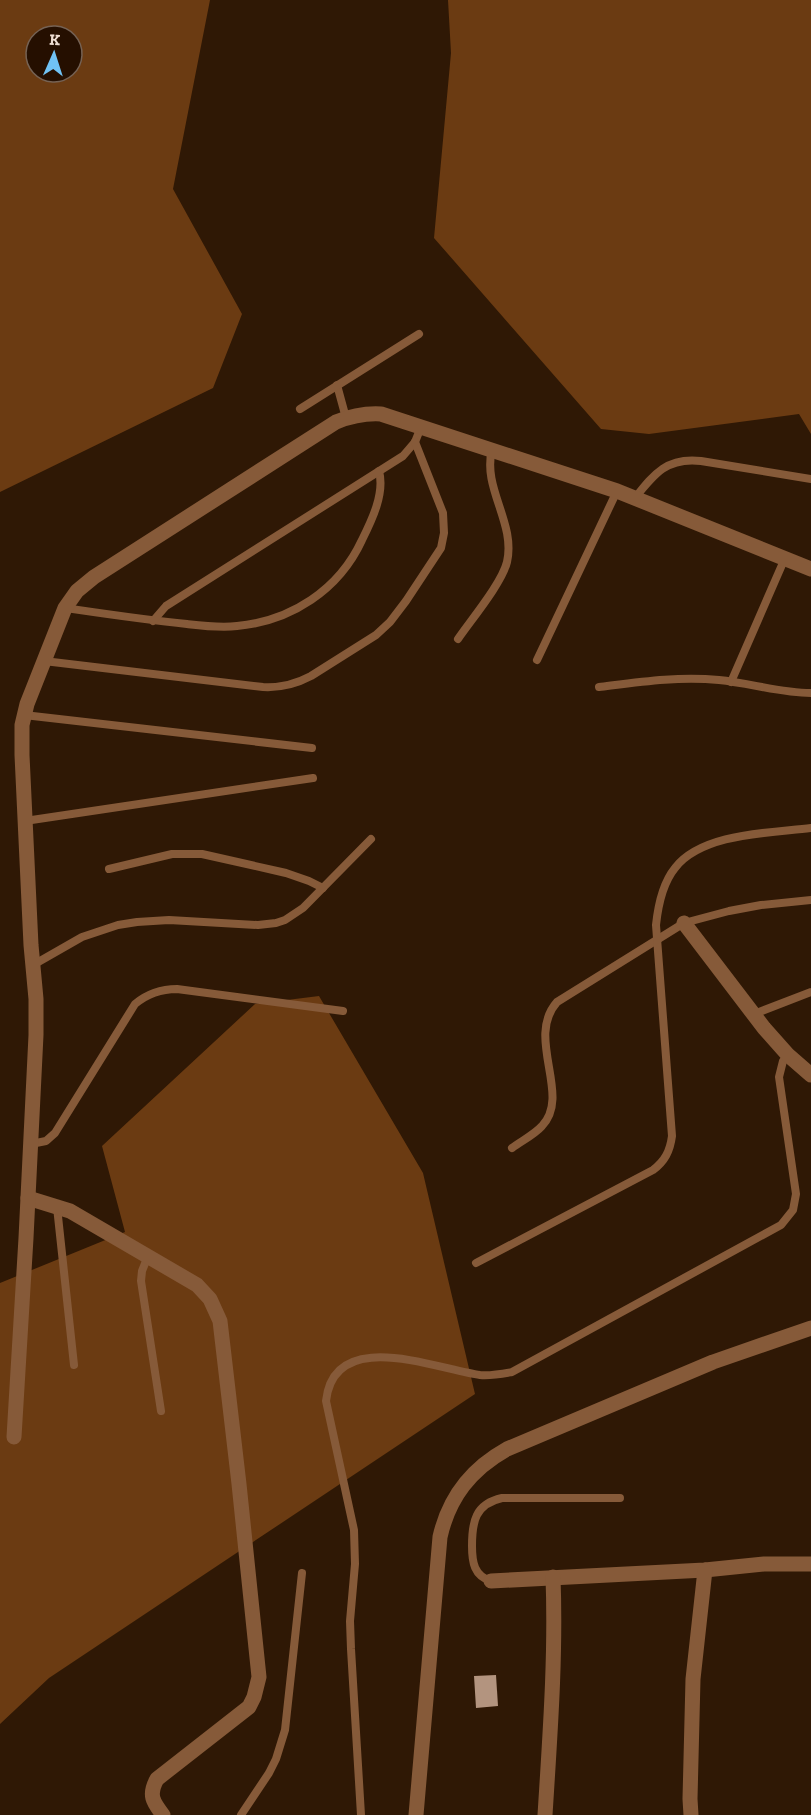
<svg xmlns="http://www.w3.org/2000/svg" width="811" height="1815" viewBox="0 0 811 1815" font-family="'Zilla Slab',serif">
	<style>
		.forest { fill: #6b3b12; fill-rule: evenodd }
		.building { fill: #b3947f }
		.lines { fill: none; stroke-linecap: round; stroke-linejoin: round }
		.service { stroke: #865a39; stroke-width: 8 }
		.minor { stroke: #865a39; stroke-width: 15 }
	</style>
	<rect width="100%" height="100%" fill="#2f1805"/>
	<g class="forest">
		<path d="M0,0H210L173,189L242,314L213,388L0,492ZM36,36H72V72H36Z"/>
		<path d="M448,0H811V434L799,414L649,434L601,429L434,238L451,53Z"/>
		<path d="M319,996L423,1173L475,1394L49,1678L0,1724V1283L125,1232L102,1146L255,1004Z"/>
	</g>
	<path class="building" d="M496,1675L498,1706L476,1708L474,1676Z"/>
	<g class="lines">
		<g class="service">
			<path d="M337,385L346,418"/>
			<path d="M300,409L419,334"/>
			<path d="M635,498C654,474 667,457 701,461L811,479"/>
			<path d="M65,608C106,614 146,620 187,624C204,626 220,628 237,626C291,621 339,590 362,540C372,520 385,493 379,471"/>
			<path d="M153,621L166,606L403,456L415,442L421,427"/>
			<path d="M458,639C471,620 502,583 507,562C516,523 482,488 492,450"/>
			<path d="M537,660L617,491"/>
			<path d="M44,661L263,687C281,688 296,684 311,676L376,635L390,622L406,601L441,548L444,533L443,513L415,442"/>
			<path d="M731,682L785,558"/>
			<path d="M599,687C639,682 678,676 719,680C750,683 780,693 811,693"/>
			<path d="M24,715L312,748"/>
			<path d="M25,821L313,778"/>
			<path d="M109,869L172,854H202L286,873L309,881L323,888"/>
			<path d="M33,965L82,937L118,925L137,922L169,920L258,925L276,923L285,920L303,908L371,839"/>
			<path d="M754,1014L811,992"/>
			<path d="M31,1144L46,1141L55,1133L135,1004C147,994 161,989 177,989L343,1011"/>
			<path d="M512,1148C521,1141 534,1135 542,1126C572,1095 525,1038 557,1002L684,923L729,911L761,905L811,900"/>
			<path d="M57,1207L74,1365"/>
			<path d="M148,1256L142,1271L141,1281L161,1411"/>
			<path d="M476,1263L653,1170C665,1161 670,1151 672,1136L656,925C658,906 662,884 675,868C702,833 770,833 811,828"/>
			<path d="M491,1581C474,1576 472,1562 472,1546C472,1522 475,1504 502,1498H620"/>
			<path d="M241,1815L269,1773L276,1759L285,1730L302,1573"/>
			<path d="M361,1815L351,1649L350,1621L355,1564L354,1530L326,1401C334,1326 436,1369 480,1375C491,1376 501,1374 512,1372L781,1225L793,1210L796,1194L779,1077L783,1061L788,1055"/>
		</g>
		<g class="minor">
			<path d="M684,923L764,1028L788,1055L811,1075"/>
			<path d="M28,1198L70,1211L197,1285L210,1299L220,1321L239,1484L259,1677L254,1697L249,1707L157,1779C148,1795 153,1802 163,1815"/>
			<path d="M14,1437L26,1238L36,1035V999L31,945L22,755V725L27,704L65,608L77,591L94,577L336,422C351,416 364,413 381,414L617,491L811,569"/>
			<path d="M491,1581L705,1570L764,1564H811"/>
			<path d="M416,1815L440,1537C449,1497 471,1469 507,1449L713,1362L811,1328"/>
			<path d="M545,1815C550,1735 556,1656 553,1577"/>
			<path d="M691,1815L690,1799L693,1679L705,1570"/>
		</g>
	</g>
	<g transform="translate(54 54) rotate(3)"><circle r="28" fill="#250f00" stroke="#756254" stroke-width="1.5"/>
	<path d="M0-4.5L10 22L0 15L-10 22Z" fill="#70c2f4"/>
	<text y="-9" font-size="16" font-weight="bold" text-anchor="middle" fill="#eeded2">K</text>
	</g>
</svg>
